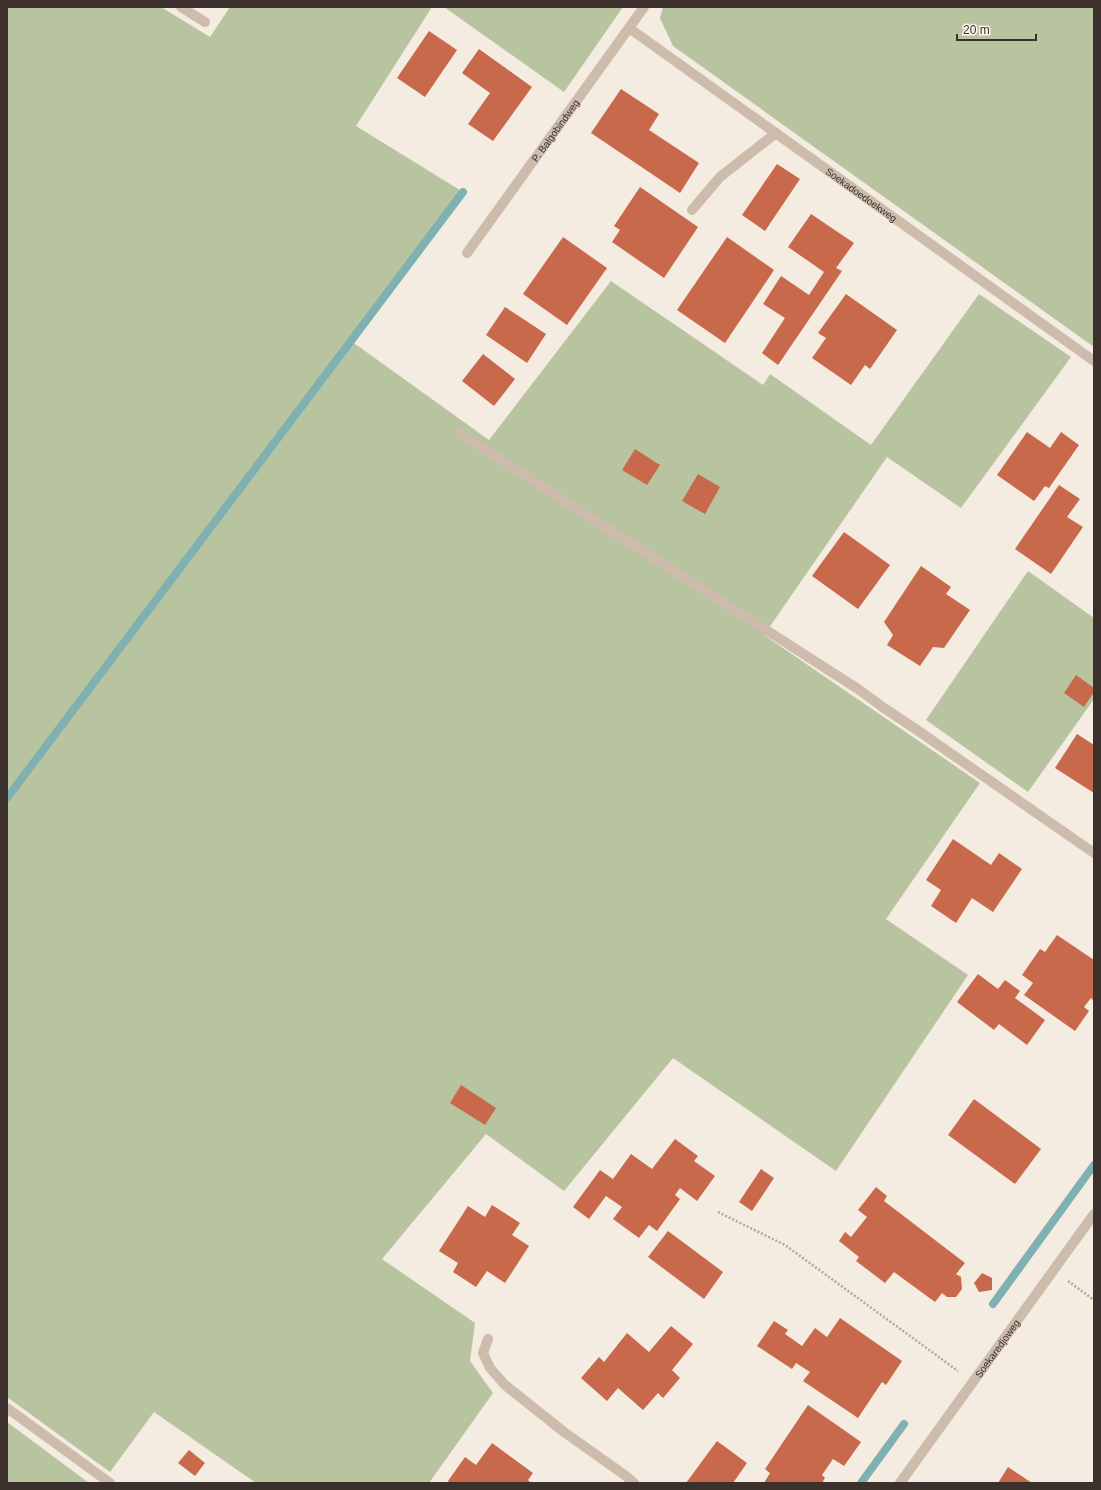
<svg xmlns="http://www.w3.org/2000/svg" width="1101" height="1490" viewBox="0 0 1101 1490" font-family="Arial,sans-serif">
	<style>
		.green { fill: #b8c4a0 }
		.lines { fill: none; stroke-linecap: round; stroke-linejoin: round }
		.stream { stroke: #7fb0b2; stroke-width: 8 }
		.building { fill: #c8694b }
		.path { stroke: #b9a596; stroke-width: 2.5; stroke-dasharray: 2 2; stroke-linecap: butt }
		.service { stroke: #cdbbac; stroke-width: 10 }
		.minor { stroke: #cdbbac; stroke-width: 10 }
		.labels { text-anchor: middle; dominant-baseline: central; stroke-width: 3; stroke-linejoin: round; paint-order: stroke }
		.street-label { font-size: 10px; fill: #3b302b; stroke: #fbf5ee }
	</style>
	<rect width="100%" height="100%" fill="#f4ebe1"/>
	<g class="green">
		<path d="M7,7H161L210,37L230,7H432L356,126L463,192L351,341L489,440L611,281L763,385L770,374L871,445L979,294L1071,357L961,508L887,457L764,635L980,783L886,919L968,975L836,1171L673,1058L564,1191L486,1134L382,1259L475,1323L470,1361L493,1393L429,1483H256L154,1412L110,1472L7,1397Z"/>
		<path d="M444,7H623L564,92Z"/>
		<path d="M663,7H1094V347L673,46L660,18Z"/>
		<path d="M1028,571L1094,618V699L1028,792L926,720Z"/>
		<path d="M7,1422L89,1483H7Z"/>
	</g>
	<g class="lines">
		<g class="stream">
			<path d="M7,798L463,192"/>
			<path d="M993,1304L1094,1165"/>
			<path d="M861,1483L904,1424"/>
		</g>
	</g>
	<g class="building">
		<path d="M429,31L457,50L425,97L397,78Z"/>
		<path d="M479,49L532,87L493,141L468,124L490,93L462,73Z"/>
		<path d="M621,89L659,114L649,130L699,163L680,193L591,133Z"/>
		<path d="M777,164L800,179L765,231L742,215Z"/>
		<path d="M640,187L698,227L664,278L612,242L620,230L614,226Z"/>
		<path d="M811,214L854,243L836,268L842,271L778,365L762,353L785,318L763,304L781,276L809,295L824,272L788,247Z"/>
		<path d="M563,237L607,268L567,325L523,294Z"/>
		<path d="M727,237L774,270L725,343L677,310Z"/>
		<path d="M846,294L897,330L870,369L865,365L851,385L812,358L826,338L818,333Z"/>
		<path d="M505,307L546,334L527,363L486,335Z"/>
		<path d="M483,354L515,379L494,406L462,381Z"/>
		<path d="M1027,432L1050,448L1061,432L1079,445L1049,488L1045,486L1034,501L997,475Z"/>
		<path d="M635,449L660,465L647,485L622,470Z"/>
		<path d="M698,474L720,487L705,514L682,501Z"/>
		<path d="M1059,485L1080,499L1067,517L1083,527L1051,574L1015,549Z"/>
		<path d="M844,532L890,565L858,609L812,576Z"/>
		<path d="M921,566L951,587L946,594L970,610L944,648L933,647L920,666L887,645L893,635L884,622Z"/>
		<path d="M1076,675L1094,688V692L1084,707L1064,693Z"/>
		<path d="M1077,734L1094,745V793L1055,768Z"/>
		<path d="M953,839L991,865L999,853L1022,869L993,912L972,898L956,923L931,906L941,890L926,880Z"/>
		<path d="M1057,935L1094,960V1001L1091,998L1084,1007L1089,1011L1075,1031L1024,995L1033,983L1022,975L1040,949L1045,952Z"/>
		<path d="M978,974L998,989L1005,980L1020,991L1015,998L1045,1020L1027,1045L999,1024L994,1030L957,1002Z"/>
		<path d="M461,1085L496,1108L485,1125L450,1103Z"/>
		<path d="M974,1099L1041,1149L1015,1184L948,1135Z"/>
		<path d="M675,1139L698,1156L694,1161L715,1176L697,1201L680,1188L675,1195L680,1199L657,1231L649,1225L639,1238L613,1219L622,1207L606,1196L589,1219L573,1207L600,1170L613,1179L631,1154L652,1169Z"/>
		<path d="M761,1169L774,1178L752,1211L739,1202Z"/>
		<path d="M876,1187L887,1196L884,1201L965,1263L956,1274L961,1277L962,1289L956,1297H947L942,1293L935,1302L894,1272L885,1283L856,1261L859,1257L839,1241L845,1232L851,1237L867,1217L858,1210Z"/>
		<path d="M492,1205L520,1223L512,1235L529,1246L505,1283L487,1271L476,1287L453,1272L458,1263L439,1251L468,1206L485,1217Z"/>
		<path d="M668,1231L723,1272L704,1299L648,1257Z"/>
		<path d="M982,1273L992,1278V1290L979,1292L974,1283Z"/>
		<path d="M840,1318L902,1361L886,1385L882,1382L858,1418L803,1381L810,1372L796,1363L792,1369L757,1346L774,1321L788,1330L785,1334L802,1346L815,1328L827,1337Z"/>
		<path d="M671,1326L693,1344L672,1370L680,1378L663,1398L658,1393L643,1410L618,1388L607,1401L581,1378L599,1357L604,1362L627,1333L649,1352Z"/>
		<path d="M808,1405L861,1442L844,1466L833,1459L822,1475L825,1478L822,1483H764L770,1473L765,1469Z"/>
		<path d="M717,1441L747,1463L733,1483H686Z"/>
		<path d="M492,1443L533,1473L528,1480L531,1483H450L448,1481L465,1457L476,1465Z"/>
		<path d="M189,1450L205,1463L195,1476L178,1463Z"/>
		<path d="M1008,1467L1032,1483H998Z"/>
	</g>
	<g class="lines">
		<g class="path">
			<path d="M718,1212L785,1245L958,1371"/>
			<path d="M1068,1281L1094,1300"/>
		</g>
		<g class="service">
			<path d="M692,210L720,177L776,133"/>
			<path d="M488,1339L483,1353L490,1368L505,1385L564,1432L626,1476L634,1483"/>
			<path d="M7,1408L110,1483"/>
		</g>
		<g class="minor">
			<path d="M181,7L205,22"/>
			<path id="s1" d="M629,28L1094,361"/>
			<path id="s2" d="M467,253L644,7"/>
			<path d="M459,433L858,689L884,708L917,730L1094,853"/>
			<path id="s3" d="M900,1483L1094,1214"/>
		</g>
	</g>
	<g class="labels">
		<g class="street-label">
			<text stroke="none"><textPath href="#s2" startOffset="151">P. Balgobindweg</textPath></text>
			<text stroke="none"><textPath href="#s1" startOffset="286">Soekadoedoekweg</textPath></text>
			<text stroke="none"><textPath href="#s3" startOffset="166">Soekaredjoweg</textPath></text>
		</g>
	</g>
	<rect width="1101" height="1490" fill="none" stroke="#3b302b" stroke-width="16"/>
	<path d="M957 34v6h79v-6" fill="none" stroke="#3b302b" stroke-width="2"/>
	<text x="963" y="34" font-size="12" fill="#3b302b" stroke="#fbf5ee" stroke-width="3" paint-order="stroke">20 m</text>
</svg>
